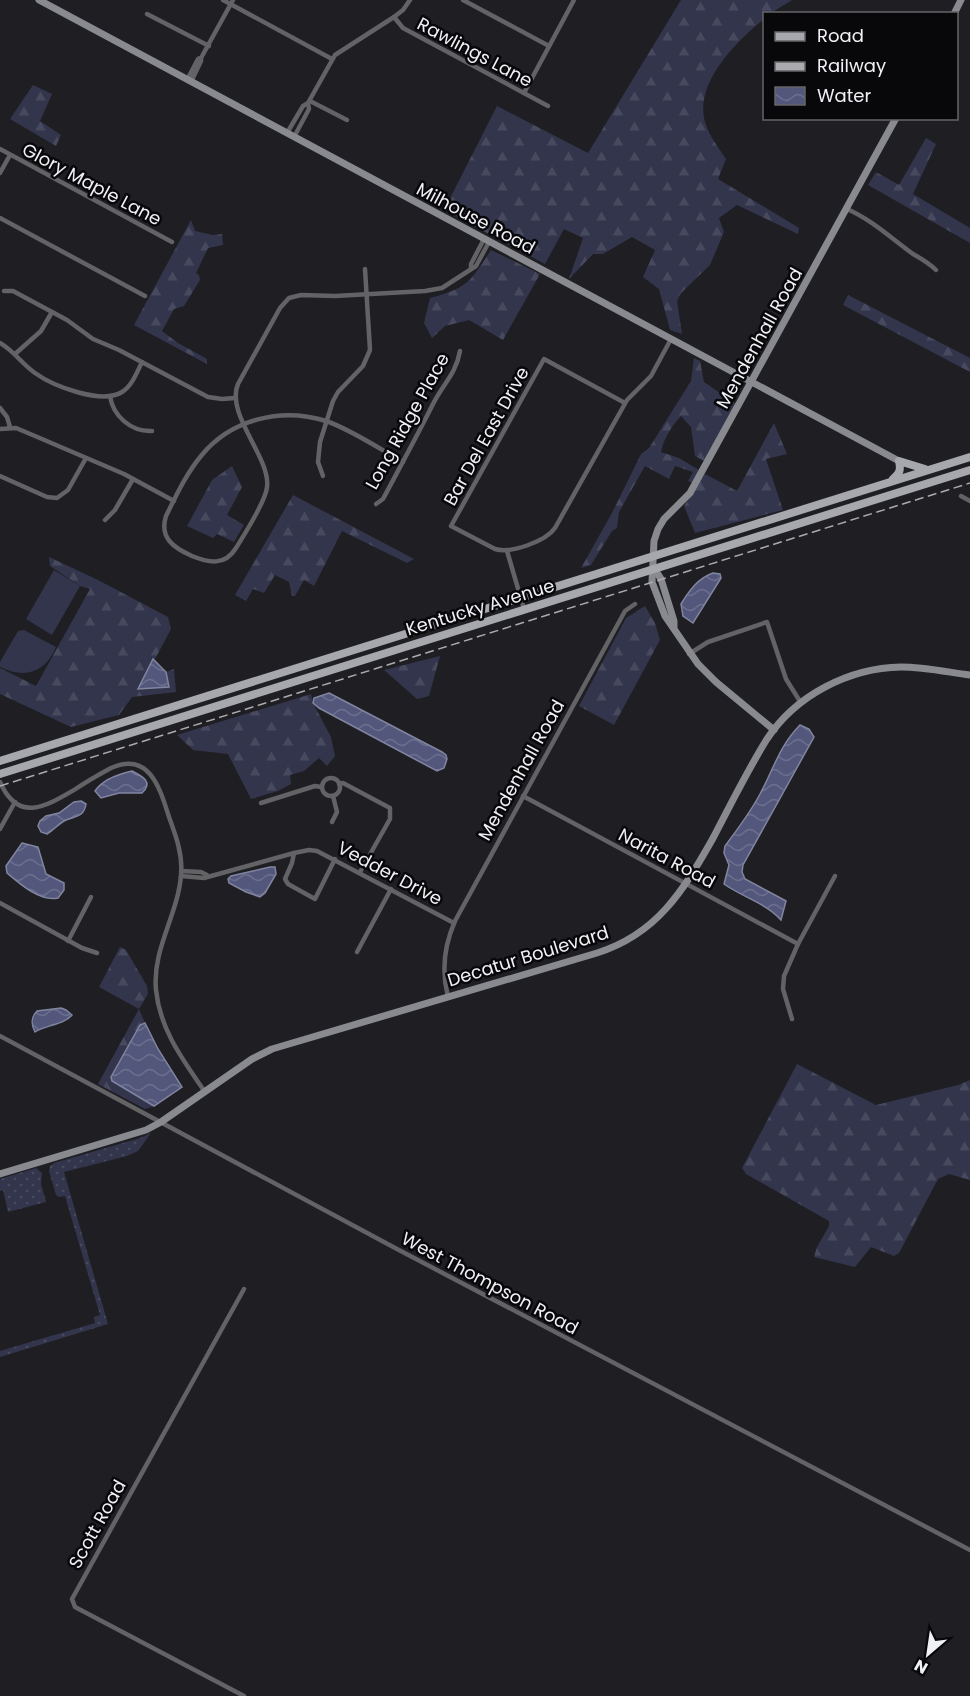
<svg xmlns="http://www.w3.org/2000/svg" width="970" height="1696" viewBox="0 0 970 1696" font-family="Poppins,sans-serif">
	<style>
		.grass { fill: url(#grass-dots) }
		.forest { fill: url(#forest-firs) }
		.park { fill: #33354c }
		.water { fill: url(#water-waves); stroke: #8285a0; stroke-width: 1.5 }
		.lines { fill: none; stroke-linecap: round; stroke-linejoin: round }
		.street { stroke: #636366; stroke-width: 4.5 }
		.secondary { stroke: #898a8f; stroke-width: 7 }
		.primary { stroke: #a7a8ae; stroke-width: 8 }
		.rail { stroke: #ababaf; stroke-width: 1.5; stroke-dasharray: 9 4.5; stroke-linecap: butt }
		.labels { text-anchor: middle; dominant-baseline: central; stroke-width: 5; stroke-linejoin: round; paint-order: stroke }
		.street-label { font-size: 18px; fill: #f0f1f4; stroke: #08080b }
	</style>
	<defs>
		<pattern id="grass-dots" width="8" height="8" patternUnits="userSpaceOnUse" patternTransform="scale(1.5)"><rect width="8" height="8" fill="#33354c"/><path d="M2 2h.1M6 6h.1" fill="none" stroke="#47495e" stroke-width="1.8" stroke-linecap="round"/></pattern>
		<pattern id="forest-firs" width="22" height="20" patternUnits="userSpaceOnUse" patternTransform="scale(1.5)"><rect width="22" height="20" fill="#33354c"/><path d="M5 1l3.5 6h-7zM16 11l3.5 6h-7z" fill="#47495e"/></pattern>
		<pattern id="water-waves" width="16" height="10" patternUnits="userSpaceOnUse" patternTransform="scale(1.5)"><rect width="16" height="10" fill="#53577c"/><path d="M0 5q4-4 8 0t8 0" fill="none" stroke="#6c708f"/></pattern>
	</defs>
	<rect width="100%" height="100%" fill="#1e1e23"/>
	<g class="grass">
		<path d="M151,1133L138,1151L127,1156L64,1172L108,1324L0,1357V1351L95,1323L94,1317L100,1315L65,1196L59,1197L56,1195L49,1171L50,1166L54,1163L140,1138Z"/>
		<path d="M36,1168L42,1173L41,1184L46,1202L8,1212L3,1190L0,1191V1179Z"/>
	</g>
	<g class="forest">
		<path d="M681,0H792L771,13L764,14V19C737,41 697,80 704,118C707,133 718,147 726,159L718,179L799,228L798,234L737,205L719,218L724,232L710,265L681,293L677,301L682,334L670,330L659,289L643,277L655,250L632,237L603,254H593L569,279L583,238L564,229L545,264L444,210L497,106L588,153Z"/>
		<path d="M33,85L52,94L40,121L61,135L56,146L10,119Z"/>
		<path d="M926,138L936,144L913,194L970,228V243L868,185L876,172L899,185Z"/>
		<path d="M191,220L195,231L213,235L222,234L223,245L208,248L196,273L199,275L200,280L184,306L174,309L162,331L178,343L207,359V364L134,325Z"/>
		<path d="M491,250L540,274L503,340L469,320L445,326L432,338L424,323L430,298C468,288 470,282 491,250Z"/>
		<path d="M848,295L970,358V372L843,305Z"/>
		<path d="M694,358L700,361L704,382L736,404L704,461L695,456L691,427L681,416C672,425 663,440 661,452L679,458L699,470L693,483L688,481L693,472L675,466L669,479L645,466L619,512L617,528L612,531L591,565L581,568L612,513L641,454L649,448L691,381Z"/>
		<path d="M774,423L787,454L766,459L783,510L695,533L684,506L705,474L737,491Z"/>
		<path d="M232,466L242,487L227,515L244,525L234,542L217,534L213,538L187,526L212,480Z"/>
		<path d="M293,495L414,559L407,563L342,531L314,586L304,580L295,596H292L289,582L275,575L264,593L253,589L246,601L235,595Z"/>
		<path d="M49,557L96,579L168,617L171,629L139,689L168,686L166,672L174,669L176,692L132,697L119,715L71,727L0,694V668L36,686L90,589L80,586L50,566Z"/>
		<path d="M645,606L655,623L660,640L614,725L579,706L626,618Z"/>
		<path d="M440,656L429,696L417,699L384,670Z"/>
		<path d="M311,694L313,703L331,737L335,756L327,766L319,758L304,771L290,775L291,784L278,791L251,799L228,754L193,750L177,735Z"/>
		<path d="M120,947L126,950L147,986L148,994L139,1009L145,1023L140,1025L111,1077L112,1081L154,1106L145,1109L98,1084L139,1009L99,987Z"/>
		<path d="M797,1064L876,1105L958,1085L970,1080V1180L949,1174L938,1179L899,1253L894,1256L871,1247L855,1267L814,1257L817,1247L829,1226V1221L746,1174L742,1168Z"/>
	</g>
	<g class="park">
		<path d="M54,570L80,586L52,635L26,619Z"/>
		<path d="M24,630L56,647C45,673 25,679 0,667V662L18,631Z"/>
	</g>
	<g class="water">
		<path d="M713,573L720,574L721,578L693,623L683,616L681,604C689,591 698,578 713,573Z"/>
		<path d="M153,659L166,672L169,687L138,689Z"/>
		<path d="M329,693L442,752L446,755L447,759L444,768L437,771L319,708L313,703L314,698Z"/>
		<path d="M800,725L809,729L814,737L743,865L742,872L745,879L786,901L781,920C766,903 742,897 724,884L729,865L724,853L725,846C737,830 750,813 760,794C773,770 780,745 800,725Z"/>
		<path d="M132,771C142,776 154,782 142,793H119L101,798L95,791C102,780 119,774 132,771Z"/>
		<path d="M81,801L86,804C84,818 74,816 64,821C57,825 54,830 47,834L41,832L38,826L40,821L46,816L59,813L74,802Z"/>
		<path d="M22,843L38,847L46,874L64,883V890L58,898C40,902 20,884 7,873L6,866Z"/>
		<path d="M270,867H275L276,874L265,893L260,897L246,892L229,883L228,879L231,876Z"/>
		<path d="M61,1008L66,1010L72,1015C64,1025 45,1025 35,1032C31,1025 31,1017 37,1011Z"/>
		<path d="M145,1023L158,1049L182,1087L154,1106L112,1081L111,1077L140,1025Z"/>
	</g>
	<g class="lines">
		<g class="street">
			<path d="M223,0L332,59"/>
			<path d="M463,0L549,46"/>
			<path d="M147,14L209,46"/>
			<path d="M394,17L403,28L548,106"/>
			<path d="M201,58L233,0"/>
			<path d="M187,80L198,59L201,58V61L191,82"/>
			<path d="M524,93L574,0"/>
			<path d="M310,101L347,120"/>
			<path d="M287,133L303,106L308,103L335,55L394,17L403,10L410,0"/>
			<path d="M294,137L309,109L308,103"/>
			<path d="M0,149L172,242"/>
			<path d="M0,173L10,155"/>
			<path d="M847,209C872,220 891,238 913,254C922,259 929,263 936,270"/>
			<path d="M0,218L145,296"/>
			<path d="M471,269V264L484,239"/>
			<path d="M4,291H13L67,320L93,339L119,350L208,397L222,399L235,398"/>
			<path d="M0,343C14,351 22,364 35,373C53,386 102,405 122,392C132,386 137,372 142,362"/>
			<path d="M15,354L41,331L52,312"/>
			<path d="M110,396C113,416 131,432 152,431"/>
			<path d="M625,403L544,359L451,526L495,549C511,554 546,541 555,528L627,400L651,376L671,339"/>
			<path d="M0,408L7,417L10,427"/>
			<path d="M0,429L16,428L35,436L124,474L174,501"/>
			<path d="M403,462C380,449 350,429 326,421C281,407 231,419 201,456C186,474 176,496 166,516C159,538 174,548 192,556C209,563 225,566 236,548C244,535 266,501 267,487C271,458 225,414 238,384L280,308L289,298L301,295L335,296L425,291L442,288L476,266L489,242"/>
			<path d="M0,476L47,497L57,498L68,490L86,458"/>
			<path d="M323,476L318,462L320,442L333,401L338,392L363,366L370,350L365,269"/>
			<path d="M961,496L970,501"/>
			<path d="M376,504L383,499C400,467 417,436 433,404C443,384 456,374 460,351"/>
			<path d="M105,520L115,510L133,479"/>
			<path d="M507,551L524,609"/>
			<path d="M689,654L708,642L767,622L786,679L801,703"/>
			<circle cx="331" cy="787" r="9"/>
			<path d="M0,782C18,823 45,807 74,790C86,782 98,775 111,768C150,751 160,789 169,817C176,836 183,855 181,875C178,915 152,949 156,990C160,1030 183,1060 205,1092"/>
			<path d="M339,784L343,783L390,808V819L360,872"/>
			<path d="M523,796L798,944"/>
			<path d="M261,803L315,786L321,787"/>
			<path d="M332,822L337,812L333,796"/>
			<path d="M0,829L15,802"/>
			<path d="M294,853L292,863L285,879L288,884L315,899L335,859"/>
			<path d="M181,871L201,872L207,875"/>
			<path d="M181,876L204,878L294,853L309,850L317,851L454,923"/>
			<path d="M0,903L82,948L97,953"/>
			<path d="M68,941L91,897"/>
			<path d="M357,952L391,889"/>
			<path d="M448,997C441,970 444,946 455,921L625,611L635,604"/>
			<path d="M792,1019L783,989L784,976L798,944L835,876"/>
			<path d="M0,1036L397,1249L970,1550"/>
			<path d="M244,1289L72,1599L75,1607L244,1696"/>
		</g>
		<g class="secondary">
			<path d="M39,0L899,461"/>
			<path d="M954,14L961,0"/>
			<path d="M654,568L661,579L674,621V627"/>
			<path d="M774,730L716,682L698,664L665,616L652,582L654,541L658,529L664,519L690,493L896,118"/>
			<path d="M0,1174L146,1130L161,1122L252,1059L272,1049L597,953C657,934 683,891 712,840C730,806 747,771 767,739C796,695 849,668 901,667C924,667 947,672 970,675"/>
		</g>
		<g class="primary">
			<path d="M893,479C900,473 901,470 899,461L925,469"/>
			<path d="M0,761L970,457"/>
			<path d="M0,774L970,470"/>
		</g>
		<path class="rail" d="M0,786L970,483"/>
	</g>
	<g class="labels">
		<g class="street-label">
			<text transform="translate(475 52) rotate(28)">Rawlings Lane</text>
			<text transform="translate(92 184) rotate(28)">Glory Maple Lane</text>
			<text transform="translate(476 218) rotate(28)">Milhouse Road</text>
			<text transform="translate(759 338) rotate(-61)">Mendenhall Road</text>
			<text transform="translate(407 421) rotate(-61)">Long Ridge Place</text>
			<text transform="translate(486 436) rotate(-61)">Bar Del East Drive</text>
			<text transform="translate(480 607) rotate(-17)">Kentucky Avenue</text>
			<text transform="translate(521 770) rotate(-61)">Mendenhall Road</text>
			<text transform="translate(667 858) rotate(28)">Narita Road</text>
			<text transform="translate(390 873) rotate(28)">Vedder Drive</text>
			<text transform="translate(528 956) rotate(-17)">Decatur Boulevard</text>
			<text transform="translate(490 1283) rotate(28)">West Thompson Road</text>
			<text transform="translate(97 1524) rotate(-61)">Scott Road</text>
		</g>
	</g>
	<rect x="763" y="12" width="195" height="108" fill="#08080b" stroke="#656568" stroke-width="1.5"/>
	<rect x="775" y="32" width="30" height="9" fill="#a7a8ae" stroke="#656568" stroke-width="1.5"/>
	<text x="817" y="42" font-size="18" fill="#f0f1f4">Road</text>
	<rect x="775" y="62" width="30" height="9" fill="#ababaf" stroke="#656568" stroke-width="1.5"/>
	<text x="817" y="72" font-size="18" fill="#f0f1f4">Railway</text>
	<rect x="775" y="87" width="30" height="18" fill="url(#water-waves)" stroke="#656568" stroke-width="1.5"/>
	<text x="817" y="102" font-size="18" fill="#f0f1f4">Water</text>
	<g transform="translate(928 1654) rotate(209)" stroke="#08080b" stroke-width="4.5" paint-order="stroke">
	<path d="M0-4.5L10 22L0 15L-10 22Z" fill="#f0f1f4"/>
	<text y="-9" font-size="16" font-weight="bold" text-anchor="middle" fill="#f0f1f4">N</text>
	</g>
</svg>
